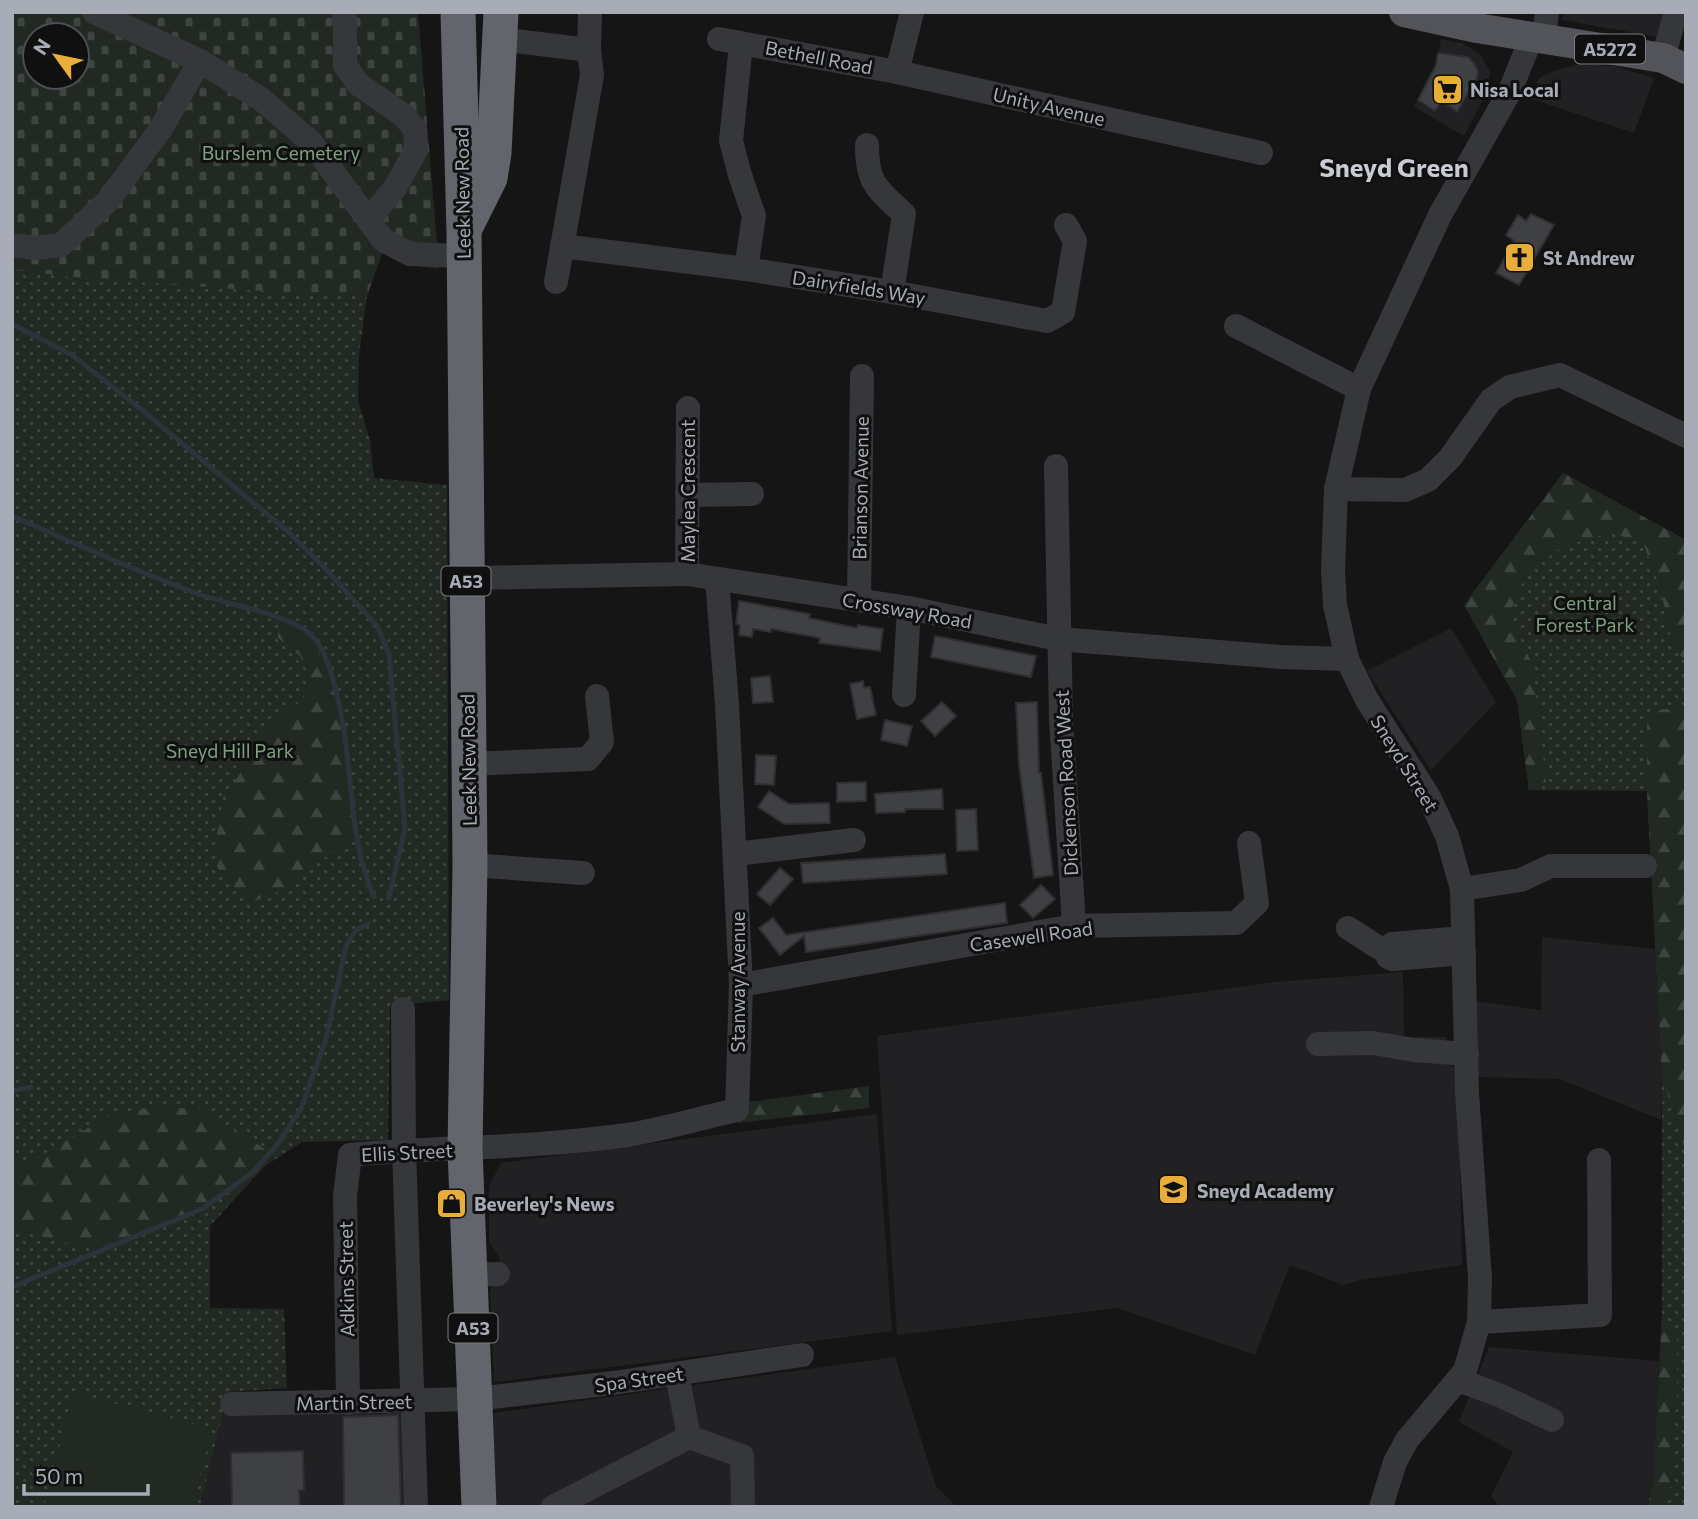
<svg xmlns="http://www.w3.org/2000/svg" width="1698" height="1519" viewBox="0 0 1698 1519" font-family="Commissioner,sans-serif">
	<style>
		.built { fill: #212123 }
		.grass { fill: url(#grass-dots) }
		.forest { fill: url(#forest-firs) }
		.cemetery { fill: url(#cemetery-stones); fill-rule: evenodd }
		.pitch { fill: #212922 }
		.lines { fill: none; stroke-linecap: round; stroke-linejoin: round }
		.stream { stroke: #2c333a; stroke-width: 5 }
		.building { fill: #3f4043; stroke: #2f2f32; stroke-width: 2 }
		.minor { stroke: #36373b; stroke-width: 24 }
		.major { stroke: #52545a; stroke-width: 30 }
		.highway { stroke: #62656c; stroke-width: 35 }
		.labels { text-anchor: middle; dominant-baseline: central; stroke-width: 6; stroke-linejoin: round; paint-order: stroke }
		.shield { fill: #101011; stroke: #7a7d84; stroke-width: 2 }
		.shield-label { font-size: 18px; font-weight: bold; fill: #a7acb6 }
		.street-label { font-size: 19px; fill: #a7acb6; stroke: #101011 }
		.poi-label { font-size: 19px; font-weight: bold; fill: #a7acb6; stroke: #101011; text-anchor: start }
		.park-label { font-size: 19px; fill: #7fa081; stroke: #101011 }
		.district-label { font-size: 26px; font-weight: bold; fill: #c8cbd2; stroke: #101011 }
	</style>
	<defs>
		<pattern id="grass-dots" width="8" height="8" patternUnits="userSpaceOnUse" patternTransform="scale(1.75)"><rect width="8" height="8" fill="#212922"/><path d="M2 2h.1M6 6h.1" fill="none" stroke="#3e4540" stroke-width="1.8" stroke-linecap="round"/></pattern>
		<pattern id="forest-firs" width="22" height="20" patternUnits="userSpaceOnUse" patternTransform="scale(1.75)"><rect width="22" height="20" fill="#212922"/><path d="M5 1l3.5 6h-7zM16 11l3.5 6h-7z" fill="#3e4540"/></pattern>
		<pattern id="cemetery-stones" width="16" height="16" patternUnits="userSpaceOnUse" patternTransform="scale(1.75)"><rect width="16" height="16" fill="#212922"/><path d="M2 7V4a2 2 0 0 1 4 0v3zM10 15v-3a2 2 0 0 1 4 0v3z" fill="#3e4540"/></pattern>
	</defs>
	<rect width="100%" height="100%" fill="#151516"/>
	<g class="built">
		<path d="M1564,12H1665L1658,37L1562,20Z"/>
		<path d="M1441,39L1462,43L1480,54L1490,72L1488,90L1464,136L1414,107L1436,65Z"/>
		<path d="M1580,64L1615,66L1654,78L1634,133L1529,98L1539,78L1553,71Z"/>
		<path d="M1451,628L1496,702L1431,770L1367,671Z"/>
		<path d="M1542,937L1655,949L1662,1075L1661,1120L1560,1079L1477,1077L1475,1001L1541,1010Z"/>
		<path d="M1403,972L1404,1037H1447V1064L1453,1067L1458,1074L1462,1265L1360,1280L1340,1286L1341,1284L1290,1265L1255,1355L1117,1308L897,1335L877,1036L1275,982Z"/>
		<path d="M877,1114L892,1331L494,1382L490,1290L498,1274L500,1259L489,1242V1186L501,1163Z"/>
		<path d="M1489,1347L1659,1361L1653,1485L1647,1507H1500L1491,1496L1513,1452L1459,1422Z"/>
		<path d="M895,1357L936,1486L957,1507H496L493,1413Z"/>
		<path d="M407,1412L409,1507H200L223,1413Z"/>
	</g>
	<g class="grass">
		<path d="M12,269L60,276L367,296L359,355L358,400L370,440L374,478L447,485L449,1000L390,1006L388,1140L302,1142L265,1166L210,1226V1308L284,1309L287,1388L228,1392L200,1507H12Z"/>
		<path d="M1563,473L1686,540V1507H1647L1653,1485L1662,1314V1075L1647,791L1529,790L1517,700L1464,605Z"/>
	</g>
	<g class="forest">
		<path d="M1563,473L1686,540V660L1674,650L1660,587L1643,542L1610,533L1563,546L1526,574L1509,615L1533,666L1546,782L1529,790L1517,700L1464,605Z"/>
		<path d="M278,621C285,622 294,623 299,627C344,668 348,775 355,833L288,888L255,901L227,884L215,863L217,834L223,798L244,768L258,738L282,714L303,700L310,677L300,656L278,638Z"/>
		<path d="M1686,705V1153L1662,1075L1647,790V713Z"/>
		<path d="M869,1086V1108L737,1123L748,1102Z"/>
		<path d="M158,1107L201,1109L268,1151C240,1197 181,1217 132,1234C121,1238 108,1245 96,1247C79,1249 31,1233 12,1228V1163L26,1165L113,1113Z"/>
		<path d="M1662,1314L1677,1337V1399L1672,1441L1670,1492L1665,1507H1647L1653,1485Z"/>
	</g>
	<path class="cemetery" d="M12,12H418L439,269L423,267L383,251L367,296L318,295L60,276L12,269ZM35,35H77V77H35Z"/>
	<path class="pitch" d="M73,1393L212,1429L192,1507H44Z"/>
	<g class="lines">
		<g class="stream">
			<path d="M12,324L72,355L142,410L286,530L324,567L377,626L389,654L405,828L389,898"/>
			<path d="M12,516C74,543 135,571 198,594C230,605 282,613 308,632C327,647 334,682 339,704C354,768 347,836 374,897"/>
			<path d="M12,1091L31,1087"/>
			<path d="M12,1287L202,1209L253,1172L277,1145L301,1109L326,1039L346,946L356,930L368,924"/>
		</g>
	</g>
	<g class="building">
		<path d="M1438,53L1468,57L1474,63L1478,71L1477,78L1457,112L1442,101L1435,111L1418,100L1436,65Z"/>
		<path d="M1531,214L1554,225L1519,285L1496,273L1514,241L1506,235L1518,215L1526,221Z"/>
		<path d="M739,601L810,614L809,618L857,628L858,625L883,629L880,651L819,643L820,638L771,629V632L753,629L752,637L739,635L740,625L736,624Z"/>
		<path d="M935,636L1036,656L1031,677L931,657Z"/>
		<path d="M770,676L773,702L753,703L751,678Z"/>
		<path d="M863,681L864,688L870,687L876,715L857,719L850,684Z"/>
		<path d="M942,702L956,716L935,736L921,721Z"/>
		<path d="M1037,702L1039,773H1041L1053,875L1034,878L1019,765L1016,703Z"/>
		<path d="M885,720L912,726L907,746L881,740Z"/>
		<path d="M756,755L776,756L774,785L755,784Z"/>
		<path d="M866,782V801L837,802V783Z"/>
		<path d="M942,789L943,809H905V812L876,813L875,794Z"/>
		<path d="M769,791L789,804L829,803L830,823L784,824L758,807Z"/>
		<path d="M976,809L978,850L957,851L956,810Z"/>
		<path d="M945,854L947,874L803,883L801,863Z"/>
		<path d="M780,868L793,879L770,905L757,894Z"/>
		<path d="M1041,885L1055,899L1033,918L1020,905Z"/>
		<path d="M1005,903L1007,923L806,952L804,936L780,955L759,928L773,918L786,935Z"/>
		<path d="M398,1415L401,1507H344L343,1417Z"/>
		<path d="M303,1451L304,1490H299L300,1507H232L231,1453Z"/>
	</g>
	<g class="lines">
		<g class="minor">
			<path d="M94,12L200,61"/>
			<path d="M343,12L345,18V65L358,84L403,115L415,129L416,150L395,188L368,220"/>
			<path d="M1544,38L1547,12"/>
			<path d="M499,39L589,50"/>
			<path d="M719,39L897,72L1261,153"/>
			<path d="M741,44L731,141L740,175L754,216L746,269"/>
			<path d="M1663,58L1676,12"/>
			<path d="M897,72L912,12"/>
			<path d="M867,145C867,184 877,189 904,214L892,292"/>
			<path d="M12,245L36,248L61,245L107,202L160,130L200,61L261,99L311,142L383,240L410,254L463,256"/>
			<path d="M562,246L746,269L892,292L1047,321L1063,312L1075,241L1066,225"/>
			<path d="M556,282L592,75L589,50L590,12"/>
			<path d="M1236,326L1359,389"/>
			<path d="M1056,466L1061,719L1074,926"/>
			<path d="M1336,489L1405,490L1428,480L1450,458L1491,400L1510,387L1560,375L1686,436"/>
			<path d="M687,495L752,494"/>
			<path d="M687,574L688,408"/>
			<path d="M466,578L687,574L909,608L1058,639L1281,657L1347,659"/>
			<path d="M859,600L862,376"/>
			<path d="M904,695L909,608"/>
			<path d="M468,764L588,759L602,742L597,696"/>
			<path d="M735,854L854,840"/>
			<path d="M470,865L583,873"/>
			<path d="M1462,889L1521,880L1551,866H1645"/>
			<path d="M1348,928L1379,948H1387"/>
			<path d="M1463,938L1392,944L1387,948L1388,957L1393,959L1464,953"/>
			<path d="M741,985L1074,926L1236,923L1257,903L1249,843"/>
			<path d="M403,1009L404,1150L416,1507"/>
			<path d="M1318,1044L1373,1043L1414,1050L1467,1054"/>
			<path d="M470,1275L498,1274"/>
			<path d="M1479,1322L1600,1315L1599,1160"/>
			<path d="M1458,1380L1499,1395L1552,1420"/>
			<path d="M348,1403L345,1196L350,1155C442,1147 535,1148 627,1135C664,1129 700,1118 737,1110L741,985L727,704L717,579"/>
			<path d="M232,1404L476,1399L613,1383L802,1355"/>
			<path d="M689,1437L742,1456L743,1507"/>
			<path d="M553,1507L689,1437L677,1374"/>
			<path d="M1381,1507L1395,1462L1407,1440L1465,1371L1479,1322L1480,1278L1467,1093L1462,889L1447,836L1429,797L1367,700L1347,659L1335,605L1333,570L1336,489L1359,389L1440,215L1510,91L1532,36"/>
		</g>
		<path class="major" d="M1404,12L1477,28L1663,58L1686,69"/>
		<g class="highway">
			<path d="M458,12L464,231L470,865L465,1149L479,1507"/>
			<path d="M465,228L490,178L494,153L501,12"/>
		</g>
	</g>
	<defs>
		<symbol id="supermarket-square" viewBox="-11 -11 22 22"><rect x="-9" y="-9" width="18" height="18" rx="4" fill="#e9ad3a" stroke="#101011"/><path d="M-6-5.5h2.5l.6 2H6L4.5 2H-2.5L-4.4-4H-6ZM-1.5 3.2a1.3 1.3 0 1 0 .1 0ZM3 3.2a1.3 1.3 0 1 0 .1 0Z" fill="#111"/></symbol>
		<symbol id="church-square" viewBox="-11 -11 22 22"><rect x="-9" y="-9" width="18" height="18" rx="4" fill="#e9ad3a" stroke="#101011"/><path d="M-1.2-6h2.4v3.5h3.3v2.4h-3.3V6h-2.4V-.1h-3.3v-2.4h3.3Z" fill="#111"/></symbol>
		<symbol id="school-square" viewBox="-11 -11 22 22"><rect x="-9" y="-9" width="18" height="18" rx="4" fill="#e9ad3a" stroke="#101011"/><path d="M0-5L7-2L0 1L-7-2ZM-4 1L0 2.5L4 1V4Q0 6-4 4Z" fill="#111"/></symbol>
		<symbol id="shop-square" viewBox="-11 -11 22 22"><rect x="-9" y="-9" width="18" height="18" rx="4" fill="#e9ad3a" stroke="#101011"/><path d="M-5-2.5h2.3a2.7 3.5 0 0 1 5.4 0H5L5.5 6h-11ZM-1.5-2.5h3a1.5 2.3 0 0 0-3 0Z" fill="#111"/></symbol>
	</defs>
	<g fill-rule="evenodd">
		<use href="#supermarket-square" x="1430" y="72" width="35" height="35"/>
		<use href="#church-square" x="1502" y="240" width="35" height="35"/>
		<use href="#school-square" x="1156" y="1172" width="35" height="35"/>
		<use href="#shop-square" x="434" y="1186" width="35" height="35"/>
	</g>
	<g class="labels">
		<g class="shield">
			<rect x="1575" y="34.5" width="70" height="29" rx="5"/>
			<rect x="441.5" y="566.5" width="49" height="29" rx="5"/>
			<rect x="448.5" y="1313.5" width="49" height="29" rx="5"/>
		</g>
		<g class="shield-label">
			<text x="1610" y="49">A5272</text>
			<text x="466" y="581">A53</text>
			<text x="473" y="1328">A53</text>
		</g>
		<g class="street-label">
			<text transform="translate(819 57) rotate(11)">Bethell Road</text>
			<text transform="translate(1049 106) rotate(13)">Unity Avenue</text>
			<text transform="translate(462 193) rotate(-91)">Leek New Road</text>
			<text transform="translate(859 287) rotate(9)">Dairyfields Way</text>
			<text transform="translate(860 488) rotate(-89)">Brianson Avenue</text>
			<text transform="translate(687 491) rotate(-90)">Maylea Crescent</text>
			<text transform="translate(907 610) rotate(10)">Crossway Road</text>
			<text transform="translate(468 760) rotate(-91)">Leek New Road</text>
			<text transform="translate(1405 763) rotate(58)">Sneyd Street</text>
			<text transform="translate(1066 783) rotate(-93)">Dickenson Road West</text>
			<text transform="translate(1031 936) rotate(-8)">Casewell Road</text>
			<text transform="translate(737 982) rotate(-90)">Stanway Avenue</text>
			<text transform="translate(407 1152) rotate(-3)">Ellis Street</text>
			<text transform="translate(346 1279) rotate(-91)">Adkins Street</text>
			<text transform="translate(639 1379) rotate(-8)">Spa Street</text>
			<text transform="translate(354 1402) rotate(-1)">Martin Street</text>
		</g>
		<g class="poi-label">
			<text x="1470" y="89">Nisa Local</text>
			<text x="1543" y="257">St Andrew</text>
			<text x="1197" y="1190">Sneyd Academy</text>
			<text x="474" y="1203">Beverley's News</text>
		</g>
		<g class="park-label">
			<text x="281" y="152">Burslem Cemetery</text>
			<text x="1585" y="602">Central<tspan x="1585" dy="22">Forest Park</tspan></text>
			<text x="230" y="750">Sneyd Hill Park</text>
		</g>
		<g class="district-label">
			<text x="1394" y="166">Sneyd Green</text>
		</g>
	</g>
	<rect width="1698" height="1519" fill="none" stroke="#a7acb6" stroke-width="28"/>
	<g transform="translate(56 56) rotate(303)"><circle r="33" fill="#101011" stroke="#4c4e53" stroke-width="2"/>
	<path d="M0-5L12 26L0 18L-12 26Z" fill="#e9ad3a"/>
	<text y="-10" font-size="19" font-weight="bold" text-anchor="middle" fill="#a7acb6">N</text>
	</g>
	<path d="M24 1484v10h124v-10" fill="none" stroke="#a7acb6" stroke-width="3.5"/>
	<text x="35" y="1484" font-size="21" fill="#a7acb6" stroke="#101011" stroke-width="5" paint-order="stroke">50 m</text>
</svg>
